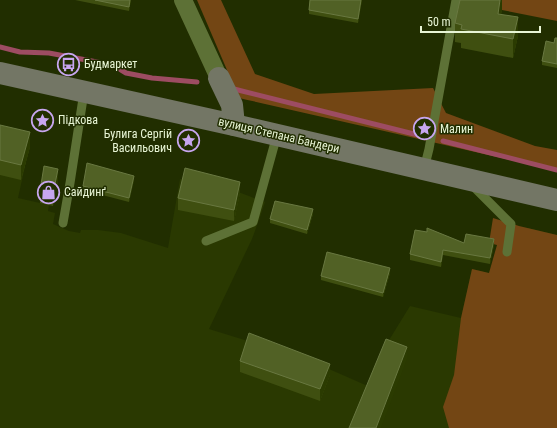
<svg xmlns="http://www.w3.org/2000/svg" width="557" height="428" viewBox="0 0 557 428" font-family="'Roboto Condensed',sans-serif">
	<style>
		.built { fill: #2a3901 }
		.forest { fill: #734614 }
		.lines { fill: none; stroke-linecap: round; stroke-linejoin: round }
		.stream { stroke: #9d4c62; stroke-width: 5 }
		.lane { stroke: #5d7136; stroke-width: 9 }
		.street { stroke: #5d7136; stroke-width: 18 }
		.secondary { stroke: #737665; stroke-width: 22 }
		.wall { fill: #3f4f10 }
		.shaded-wall { fill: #2b3b01 }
		.building { fill: #516125; stroke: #697841 }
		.labels { text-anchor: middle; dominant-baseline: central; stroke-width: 3; stroke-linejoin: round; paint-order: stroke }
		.poi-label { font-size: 12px; fill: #e8f5d5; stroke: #212e00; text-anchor: start }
		.street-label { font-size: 12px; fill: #e8f5d5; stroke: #212e00 }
	</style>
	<rect width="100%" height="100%" fill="#212e00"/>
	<path class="built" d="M0,156L26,162L18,198L49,205L48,211L55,213L53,224L69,231L80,233L81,230H98L121,233L168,248L180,179L194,182L241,193L265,202L259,220L252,239L209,329L290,354L329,369L370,387L386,345L410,306L461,318L472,269L518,280L528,228L557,235V428H0Z"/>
	<g class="forest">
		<path d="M197,0H221L255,74L314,94L433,88L446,113L535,146L557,150V171C451,146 345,122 239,98Z"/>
		<path d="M491,0H557V21L502,10Z"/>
		<path d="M493,218L519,226L557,235V428H449L443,407L454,375L461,318L472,269L489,273L497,245L489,243Z"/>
	</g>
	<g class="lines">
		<g class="stream">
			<path d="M0,47L20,52L49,53L113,65L126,73L152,78L197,82"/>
			<path d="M234,89L418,135"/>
			<path d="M443,141L557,170"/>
		</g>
		<g class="lane">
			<path d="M424,169L429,149L456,0"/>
			<path d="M472,185L511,224L507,252"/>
			<path d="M63,223L70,183L84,92"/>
			<path d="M206,241L253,222L277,135"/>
		</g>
		<path class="street" d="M183,0L219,78"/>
		<g class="secondary">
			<path d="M0,73L234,125L557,200"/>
			<path d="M219,78L232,105L234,125"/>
		</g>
	</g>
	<g class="wall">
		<path d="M75,0H131L129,11Z"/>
		<path d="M310,0H362L358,23L309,14V10Z"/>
		<path d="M502,0V10L501,14L518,36L513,58L461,48V43L455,42V23Z"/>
		<path d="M557,38V68L542,65V61Z"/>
		<path d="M0,125L30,147L21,180L0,175Z"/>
		<path d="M134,180L129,202L83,190V186Z"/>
		<path d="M58,181L53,206L40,203V191Z"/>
		<path d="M240,193L234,221L178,210V198Z"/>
		<path d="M313,214L307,234L270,223V219Z"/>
		<path d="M464,243L494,245L490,264L443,255L441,267L410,260V254Z"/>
		<path d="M390,273L383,297L321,280V276Z"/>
		<path d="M240,361L330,375L320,401L240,372Z"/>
	</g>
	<g class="shaded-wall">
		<path d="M130,0H131L129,11V7Z"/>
		<path d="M361,0H362L358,23V19Z"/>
		<path d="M500,0H502V10L498,33V14Z"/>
		<path d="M518,17V36L513,58V39Z"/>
		<path d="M30,132V147L21,180V165Z"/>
		<path d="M58,169V181L53,206V194Z"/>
		<path d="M134,176V180L129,202V198Z"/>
		<path d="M240,182V193L234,221V210Z"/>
		<path d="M313,209V214L307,234V230Z"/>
		<path d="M494,239V245L490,264V258Z"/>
		<path d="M443,250V255L441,267V262Z"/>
		<path d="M390,268V273L383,297V293Z"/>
		<path d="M407,347V359L381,428H376Z"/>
		<path d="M330,364V375L320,401V389Z"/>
	</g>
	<g class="building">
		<path d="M95,0H130L129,7Z"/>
		<path d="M310,0H361L358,19L309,10Z"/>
		<path d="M460,0H500L498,14L518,17L513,39L461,29L462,25L455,23Z"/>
		<path d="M555,38H557V64L542,61L546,41L554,43Z"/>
		<path d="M0,125L30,132L21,165L0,160Z"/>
		<path d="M87,163L134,176L129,198L83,186Z"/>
		<path d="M44,166L58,169L53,194L40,191Z"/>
		<path d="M185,168L240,182L234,210L178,198Z"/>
		<path d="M275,201L313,209L307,230L270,219Z"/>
		<path d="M427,228L464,243L466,234L494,239L490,258L443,250L441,262L410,254L415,230L427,232Z"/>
		<path d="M327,252L390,268L383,293L321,276Z"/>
		<path d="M249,333L330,364L320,389L240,361Z"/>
		<path d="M386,339L407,347L376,428H349Z"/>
	</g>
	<defs>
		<symbol id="bus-ring" viewBox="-11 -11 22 22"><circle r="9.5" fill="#212e00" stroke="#c7a6ef" stroke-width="1.5"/><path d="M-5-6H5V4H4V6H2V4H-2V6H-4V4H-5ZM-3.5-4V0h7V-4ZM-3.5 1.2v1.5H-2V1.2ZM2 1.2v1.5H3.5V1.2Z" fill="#c7a6ef"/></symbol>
		<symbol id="sight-ring" viewBox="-11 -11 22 22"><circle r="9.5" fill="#212e00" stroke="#c7a6ef" stroke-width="1.5"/><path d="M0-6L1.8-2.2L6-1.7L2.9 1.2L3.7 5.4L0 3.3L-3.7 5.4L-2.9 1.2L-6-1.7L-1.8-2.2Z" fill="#c7a6ef"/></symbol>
		<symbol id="shop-ring" viewBox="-11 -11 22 22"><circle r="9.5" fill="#212e00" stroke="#c7a6ef" stroke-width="1.5"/><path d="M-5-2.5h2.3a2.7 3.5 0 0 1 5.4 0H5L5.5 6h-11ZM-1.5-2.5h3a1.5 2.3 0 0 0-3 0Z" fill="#c7a6ef"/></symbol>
	</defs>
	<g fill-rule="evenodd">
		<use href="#bus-ring" x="56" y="52" width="25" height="25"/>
		<use href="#sight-ring" x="30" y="108" width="25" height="25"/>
		<use href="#sight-ring" x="412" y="116" width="25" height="25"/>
		<use href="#sight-ring" x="176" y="128" width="25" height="25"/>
		<use href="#shop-ring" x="36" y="180" width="25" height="25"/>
	</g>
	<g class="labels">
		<g class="poi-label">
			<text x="84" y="64">Будмаркет</text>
			<text x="58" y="120">Підкова</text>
			<text x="440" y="129">Малин</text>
			<text x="172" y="134" text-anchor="end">Булига Сергій<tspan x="172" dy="14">Васильович</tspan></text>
			<text x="64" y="192">Сайдинґ</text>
		</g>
		<g class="street-label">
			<text transform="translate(279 135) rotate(13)">вулиця Степана Бандери</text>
		</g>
	</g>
	<path d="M421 26v6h119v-6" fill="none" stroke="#e8f5d5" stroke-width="2"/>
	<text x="427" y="26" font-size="12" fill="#e8f5d5" stroke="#212e00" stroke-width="3" paint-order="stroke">50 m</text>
</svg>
